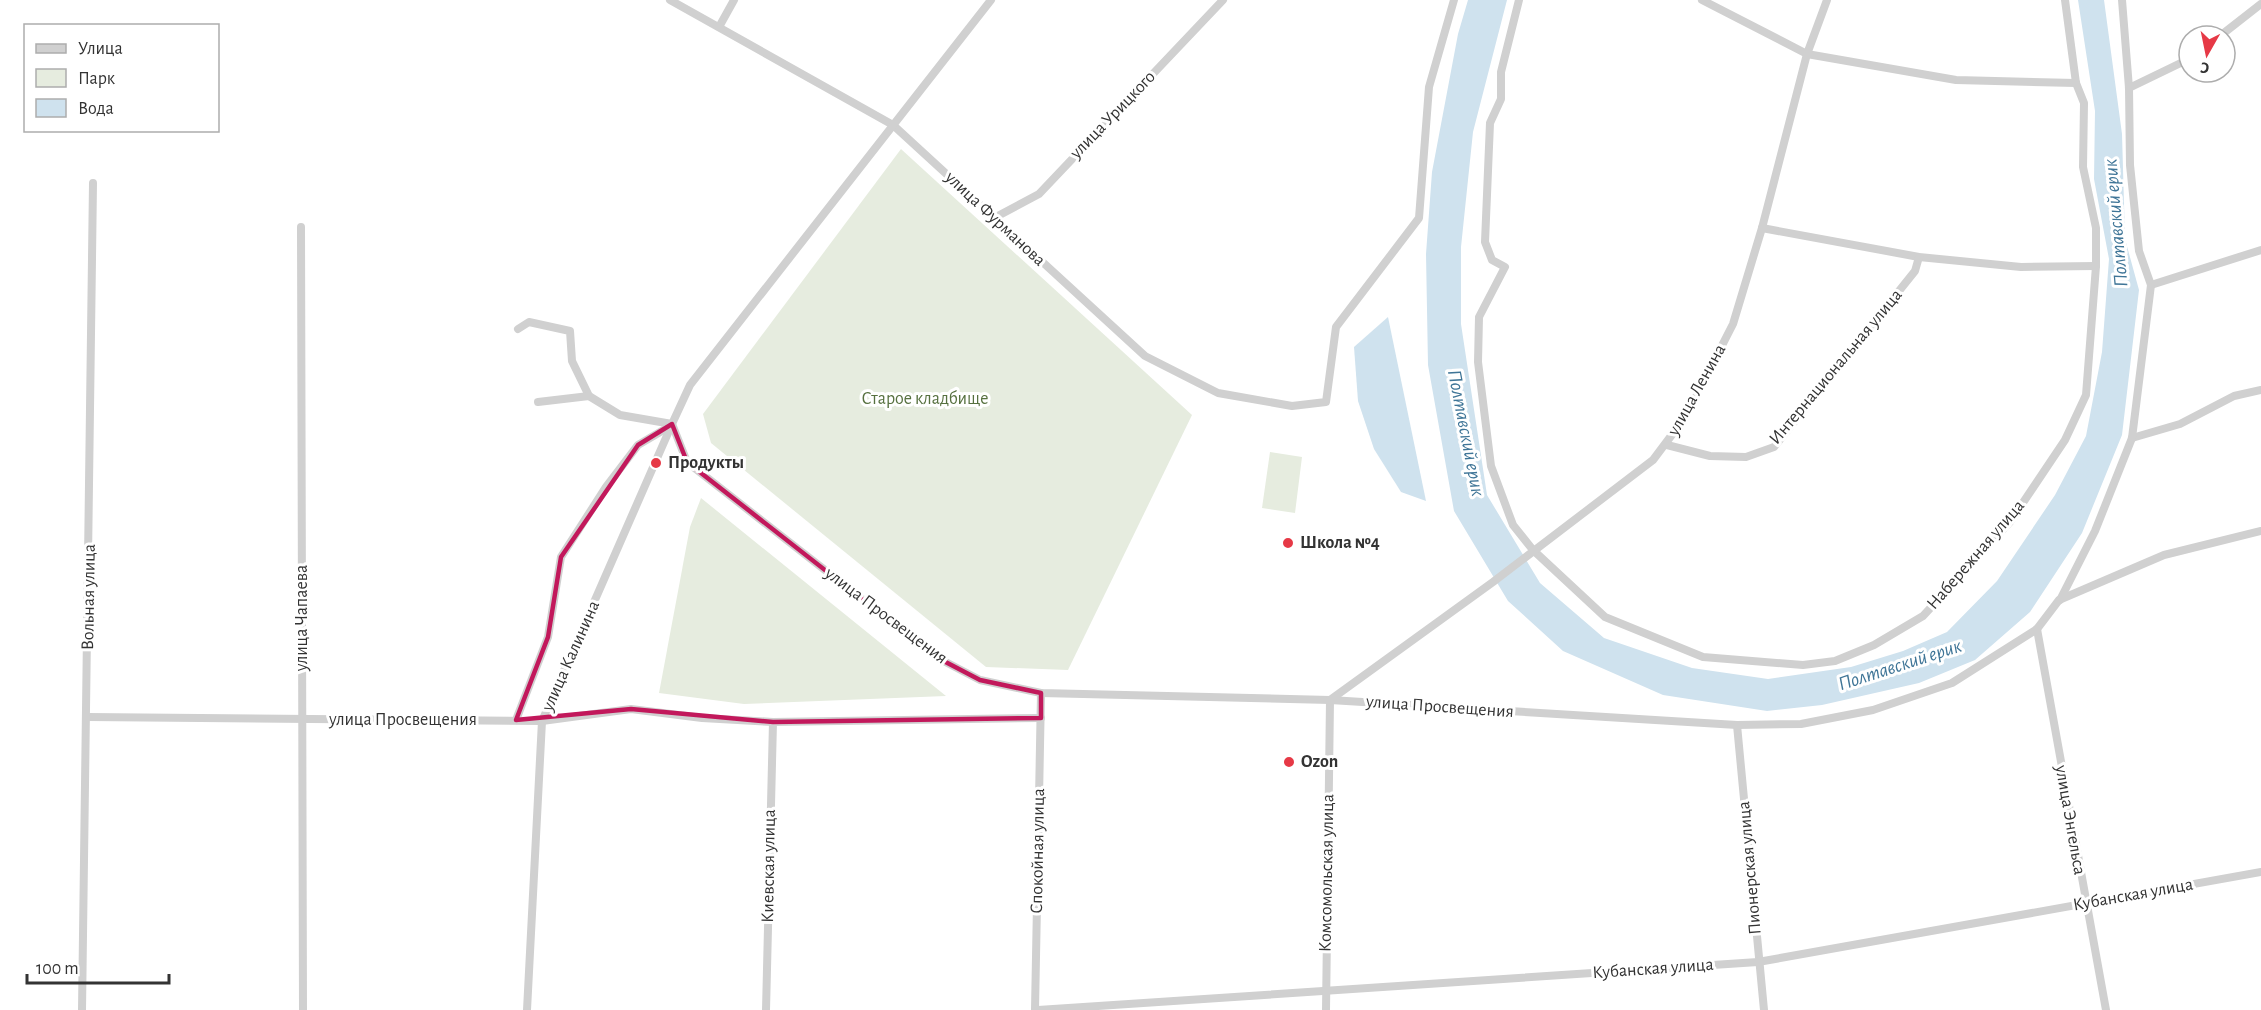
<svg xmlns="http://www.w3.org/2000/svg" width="2261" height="1010" viewBox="0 0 2261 1010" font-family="'Alegreya Sans',sans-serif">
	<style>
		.green { fill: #e6ecdf }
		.water { fill: #cfe2ee }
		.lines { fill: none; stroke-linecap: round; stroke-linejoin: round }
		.street { stroke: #d0d0d0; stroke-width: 8 }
		.marked { fill: none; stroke: #c2185b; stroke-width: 4.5; stroke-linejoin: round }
		.poi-dot { fill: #e63946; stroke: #fff; stroke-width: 2 }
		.labels { text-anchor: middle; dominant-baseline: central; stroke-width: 6; stroke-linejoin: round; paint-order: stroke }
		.street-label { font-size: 18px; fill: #333; stroke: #fff }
		.park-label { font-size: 18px; fill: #56703f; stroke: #fff }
		.poi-label { font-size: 18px; font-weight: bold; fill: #333; stroke: #fff; text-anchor: start }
		.water-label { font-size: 20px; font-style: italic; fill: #3f7597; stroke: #fff }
	</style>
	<rect width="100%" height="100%" fill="#fff"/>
	<g class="green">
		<path d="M901,149L1192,415L1068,670L986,667L711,443L703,414Z"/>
		<path d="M1270,452L1302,457L1295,513L1262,508Z"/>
		<path d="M701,498L946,696L744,704L659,693L690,527Z"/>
	</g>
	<g class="water">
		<path d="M1468,0H1507L1473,132L1461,247V324L1487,495L1540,583L1604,638L1692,668L1768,679L1851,667L1903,651L1947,632L1997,581L2055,495L2086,436L2102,352L2109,259L2094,179L2095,111L2078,0H2104L2122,134L2125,239L2139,290L2122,435L2082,533L2030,612L1975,660L1919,683L1822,705L1767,711L1663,695L1563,651L1508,601L1454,511L1428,365L1426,254L1432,172L1458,34Z"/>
		<path d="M1388,317L1426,501L1401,492L1374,449L1358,401L1354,347Z"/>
	</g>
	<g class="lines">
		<g class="street">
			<path d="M670,0L893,125L1145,356L1218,393L1292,406L1326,402L1336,327L1419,218L1429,87L1454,0"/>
			<path d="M1519,0L1501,72V99L1490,123L1485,242L1492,260L1505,267L1479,317L1478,362L1491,466L1513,525L1533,550L1605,617L1703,657L1803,665L1835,661L1874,645L1923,616L2010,522L2065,440L2086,395L2096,266V228L2083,167L2084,103L2076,83L2065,0"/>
			<path d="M1702,0L1807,54L1956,80L2076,83"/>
			<path d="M719,27L734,0"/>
			<path d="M2220,36L2261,4"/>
			<path d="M2129,88L2189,59"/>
			<path d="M994,218L1039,194L1223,0"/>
			<path d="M301,227L303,1010"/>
			<path d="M1762,228L1919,257L2021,267L2096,266"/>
			<path d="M2151,285L2261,250"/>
			<path d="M518,329L529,322L570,331L572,361L589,396"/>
			<path d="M538,402L589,396L620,415L672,424"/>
			<path d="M672,424L687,462L936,657L980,680L1041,693L1330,700L1737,725L1801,724L1873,710L1952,683L2037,629L2059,600L2164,555L2261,531"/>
			<path d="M2132,438L2180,424L2234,396L2261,390"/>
			<path d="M1667,445L1710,456L1746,457L1774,447L1915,271L1919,257"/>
			<path d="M2060,600L2095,531L2132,438L2151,285L2139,251L2130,165L2129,88L2122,0"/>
			<path d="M2037,629L2106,1010"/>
			<path d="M88,717L542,721L631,709L702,718L773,722L1041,718"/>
			<path d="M516,720L548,637L561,557L606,487L638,445L672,425"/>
			<path d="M1737,725L1764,1010"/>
			<path d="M82,1010L93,183"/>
			<path d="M527,1010L542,721L672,424L690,385L991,0"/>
			<path d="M766,1010L773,722"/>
			<path d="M1035,1010L1041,693"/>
			<path d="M1038,1010L1758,962L2261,872"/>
			<path d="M1326,1010L1330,700L1493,582L1653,460L1686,416L1733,324L1762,228L1807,54L1827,0"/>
		</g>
	</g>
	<path class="marked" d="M672,424L687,462L936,657L980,680L1041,693V718L773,722L631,709L516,720L548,637L561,557L638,445Z"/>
	<g class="poi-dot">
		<circle cx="656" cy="463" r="6"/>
		<circle cx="1288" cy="543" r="6"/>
		<circle cx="1289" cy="762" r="6"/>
	</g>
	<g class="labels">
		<g class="street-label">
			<text transform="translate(1113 115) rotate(-46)">улица Урицкого</text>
			<text transform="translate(995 219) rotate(43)">улица Фурманова</text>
			<text transform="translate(1836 367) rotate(-50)">Интернациональная улица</text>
			<text transform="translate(1697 390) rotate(-61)">улица Ленина</text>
			<text transform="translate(1976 555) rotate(-49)">Набережная улица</text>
			<text transform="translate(89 597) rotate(-89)">Вольная улица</text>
			<text transform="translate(886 616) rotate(37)">улица Просвещения</text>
			<text transform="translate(302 618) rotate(-90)">улица Чапаева</text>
			<text transform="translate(571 656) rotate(-66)">улица Калинина</text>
			<text transform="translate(1440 707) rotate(4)">улица Просвещения</text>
			<text x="403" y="720">улица Просвещения</text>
			<text transform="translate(2070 820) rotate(80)">улица Энгельса</text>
			<text transform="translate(1038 851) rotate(-89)">Спокойная улица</text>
			<text transform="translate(769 866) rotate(-89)">Киевская улица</text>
			<text transform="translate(1750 868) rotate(-95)">Пионерская улица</text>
			<text transform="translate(1327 873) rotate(-89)">Комсомольская улица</text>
			<text transform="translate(2133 895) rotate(-10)">Кубанская улица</text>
			<text transform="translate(1653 969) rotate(-4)">Кубанская улица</text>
		</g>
		<g class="park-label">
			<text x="925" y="399">Старое кладбище</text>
		</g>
		<g class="poi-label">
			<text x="668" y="463">Продукты</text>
			<text x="1300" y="543">Школа №4</text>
			<text x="1301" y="762">Ozon</text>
		</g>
		<g class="water-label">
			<text transform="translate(2116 223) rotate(-95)">Полтавский ерик</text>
			<text transform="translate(1466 433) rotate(79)">Полтавский ерик</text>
			<text transform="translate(1900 665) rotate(-18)">Полтавский ерик</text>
		</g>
	</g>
	<rect x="24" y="24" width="195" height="108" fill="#ffffff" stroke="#adadad" stroke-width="1.5"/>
	<rect x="36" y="44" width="30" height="9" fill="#d0d0d0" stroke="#adadad" stroke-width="1.5"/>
	<text x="78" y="54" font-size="18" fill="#333333">Улица</text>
	<rect x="36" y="69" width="30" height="18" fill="#e6ecdf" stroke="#adadad" stroke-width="1.5"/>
	<text x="78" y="84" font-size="18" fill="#333333">Парк</text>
	<rect x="36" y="99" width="30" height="18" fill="#cfe2ee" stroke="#adadad" stroke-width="1.5"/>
	<text x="78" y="114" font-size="18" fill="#333333">Вода</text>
	<g transform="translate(2207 54) rotate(189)"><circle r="28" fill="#ffffff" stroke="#adadad" stroke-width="1.5"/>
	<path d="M0-4.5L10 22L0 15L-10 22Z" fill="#e63946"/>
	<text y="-9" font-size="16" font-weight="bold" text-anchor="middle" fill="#333333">С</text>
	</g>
	<path d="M27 974v9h142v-9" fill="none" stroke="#333333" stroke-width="3"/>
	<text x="36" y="974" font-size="18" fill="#333333" stroke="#ffffff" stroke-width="4.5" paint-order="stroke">100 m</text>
</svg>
